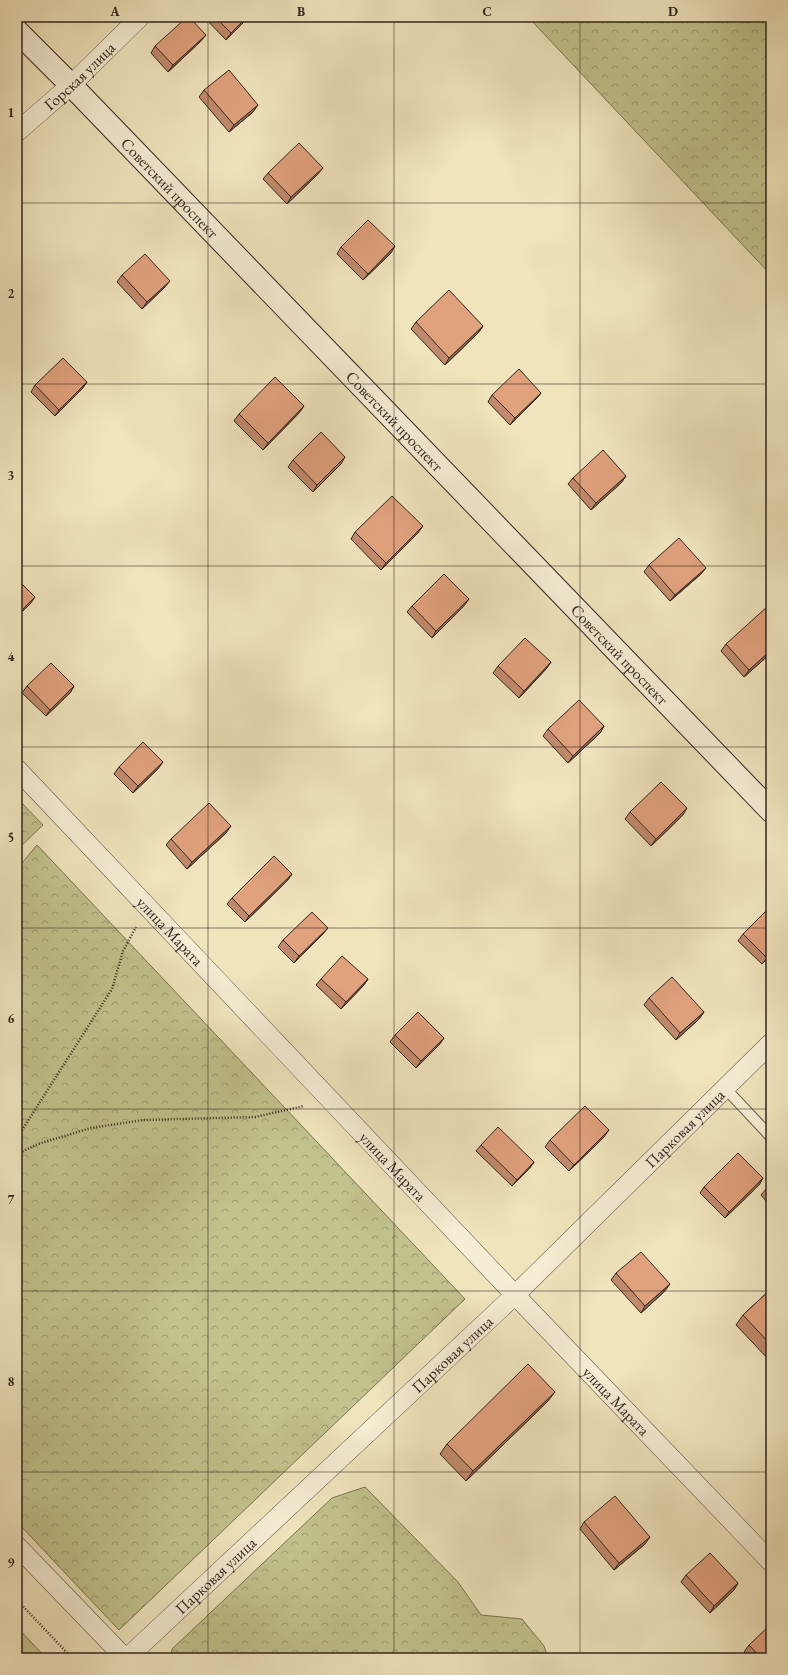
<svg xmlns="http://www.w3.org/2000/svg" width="788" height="1675" viewBox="0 0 788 1675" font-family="'EB Garamond',serif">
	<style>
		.forest { fill: url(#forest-crowns); stroke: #797356 }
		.garden { fill: #c1c28c; stroke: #797356 }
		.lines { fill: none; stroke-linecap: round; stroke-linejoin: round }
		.lane-casing { stroke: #615446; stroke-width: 12 }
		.street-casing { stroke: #615446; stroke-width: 20 }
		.secondary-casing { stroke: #31241f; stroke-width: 24 }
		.path { stroke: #31241f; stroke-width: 2.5; stroke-dasharray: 1 2; stroke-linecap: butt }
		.lane { stroke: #f5edd4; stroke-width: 10 }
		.street { stroke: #f5edd4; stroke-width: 19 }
		.secondary { stroke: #f5edd4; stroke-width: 22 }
		.wall { fill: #c18a6c; stroke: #31241f }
		.shaded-wall { fill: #9d7158; stroke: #31241f }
		.building { fill: #e0a17d; stroke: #31241f }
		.grid { fill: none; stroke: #31241f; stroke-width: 1; stroke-opacity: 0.55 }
		.labels { text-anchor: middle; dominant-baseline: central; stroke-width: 3; stroke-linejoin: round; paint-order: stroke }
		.street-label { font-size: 16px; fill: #31241f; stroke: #f5edd4 }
		.neatline { fill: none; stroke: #31241f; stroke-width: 1.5 }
		.grid-label { font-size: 13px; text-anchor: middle; font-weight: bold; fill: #31241f }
	</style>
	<defs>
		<pattern id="forest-crowns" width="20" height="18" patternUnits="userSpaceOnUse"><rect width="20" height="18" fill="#c1c28c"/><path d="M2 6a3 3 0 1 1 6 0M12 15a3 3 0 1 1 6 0" fill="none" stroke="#9d9d72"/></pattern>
	</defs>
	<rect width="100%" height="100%" fill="#f0e4bd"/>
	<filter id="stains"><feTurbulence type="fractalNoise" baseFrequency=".005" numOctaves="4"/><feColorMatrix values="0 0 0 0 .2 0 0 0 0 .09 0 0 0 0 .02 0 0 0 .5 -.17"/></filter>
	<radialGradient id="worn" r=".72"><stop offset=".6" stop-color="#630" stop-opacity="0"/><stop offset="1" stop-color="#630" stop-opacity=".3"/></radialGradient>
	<g class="forest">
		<path d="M528,17H771V275Z"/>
		<path d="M17,798L43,825L17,850Z"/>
		<path d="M37,845L465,1299L119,1630L17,1522V869Z"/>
		<path d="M365,1487L458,1582L481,1615L522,1619L544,1646L548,1658H171L172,1649L332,1498Z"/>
	</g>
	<path class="garden" d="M17,1627L46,1658H17Z"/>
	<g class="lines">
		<defs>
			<path id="lane" d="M725,1088L771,1137"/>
			<g id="street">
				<path id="s1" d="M17,132L71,85L140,17"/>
				<path id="s2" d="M17,769L515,1295L771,1562"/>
				<path d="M17,1546L125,1658"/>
				<path id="s3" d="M127,1658L515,1295L771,1043"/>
			</g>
			<g id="secondary">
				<path id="s4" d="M17,31L71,85L771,811"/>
			</g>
		</defs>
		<use href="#lane" class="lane-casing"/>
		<use href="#street" class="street-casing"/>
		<use href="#secondary" class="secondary-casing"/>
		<g class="path">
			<path d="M17,1138L112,989L123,951L136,927"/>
			<path d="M17,1154L38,1144L91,1128L143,1120L255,1117L304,1106"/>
			<path d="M17,1600L72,1658"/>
		</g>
		<use href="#lane" class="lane"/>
		<use href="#street" class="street"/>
		<use href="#secondary" class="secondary"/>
	</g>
	<g class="wall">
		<path d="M204,17H249L226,40Z"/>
		<path d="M201,41L168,72L151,53L155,46Z"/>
		<path d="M204,90L253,112L229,132L199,97Z"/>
		<path d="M268,173L318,174L287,204L263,179Z"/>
		<path d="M341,247L391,253L363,280L337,254Z"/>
		<path d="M122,275L165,287L142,309L117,282Z"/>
		<path d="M416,322L483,326L478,333L445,365L411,329Z"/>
		<path d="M87,382L82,389L55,416L31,392L35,385Z"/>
		<path d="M541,393L536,399L510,425L488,402L492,395Z"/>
		<path d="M300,412L263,450L234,421L239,414Z"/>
		<path d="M293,460L341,464L313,492L288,467Z"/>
		<path d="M626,476L621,483L591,510L568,484L573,478Z"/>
		<path d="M355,532L418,533L381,570L351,539Z"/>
		<path d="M649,565L701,574L670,601L644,572Z"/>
		<path d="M412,606H464L432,638L407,612Z"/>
		<path d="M726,644L771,653L744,677L721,651Z"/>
		<path d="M551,662L546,669L519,698L493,673L498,666Z"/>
		<path d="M27,686H74L70,693L46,716L22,693Z"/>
		<path d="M604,726L600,733L568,763L543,736L548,729Z"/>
		<path d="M119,767L158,769L133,793L114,774Z"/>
		<path d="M630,812L683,815L651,846L625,819Z"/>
		<path d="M226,833L187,869L166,845L171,839Z"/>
		<path d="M292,874L287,881L245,922L227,904L232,898Z"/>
		<path d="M323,934L294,963L278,947L283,940Z"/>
		<path d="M743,934L771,955L762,964L738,941Z"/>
		<path d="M321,979H368L363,986L341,1009L316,985Z"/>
		<path d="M649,998L704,1012L699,1019L676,1040L644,1005Z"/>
		<path d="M395,1035L444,1038L439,1045L416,1068L390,1042Z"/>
		<path d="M604,1137L569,1171L545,1147L550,1140Z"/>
		<path d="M481,1145L534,1162L529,1169L512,1186L476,1151Z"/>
		<path d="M763,1178L759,1185L725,1218L700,1193L704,1187Z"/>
		<path d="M771,1184V1207L761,1195L766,1189Z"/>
		<path d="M616,1273L665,1291L641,1313L611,1280Z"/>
		<path d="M771,1289V1362L736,1325L743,1315Z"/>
		<path d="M548,1401L466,1481L440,1454L447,1444Z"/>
		<path d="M584,1522L645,1544L614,1570L580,1529Z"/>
		<path d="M686,1575L738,1583L734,1590L710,1613L681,1582Z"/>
		<path d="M749,1645L771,1658H750L744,1652Z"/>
	</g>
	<g class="shaded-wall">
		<path d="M247,17H249L226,40L231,33Z"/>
		<path d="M206,35L201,41L168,72L173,65Z"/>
		<path d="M258,105L253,112L229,132L234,125Z"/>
		<path d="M323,168L318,174L287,204L291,197Z"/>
		<path d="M395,246L391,253L363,280L368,274Z"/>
		<path d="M170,281L165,287L142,309L147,302Z"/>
		<path d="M483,326L478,333L445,365L449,358Z"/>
		<path d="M87,382L82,389L55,416L59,410Z"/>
		<path d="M541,393L536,399L510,425L515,418Z"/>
		<path d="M304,406L300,412L263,450L268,443Z"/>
		<path d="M345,457L341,464L313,492L317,485Z"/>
		<path d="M626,476L621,483L591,510L596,503Z"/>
		<path d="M423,526L418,533L381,570L386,563Z"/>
		<path d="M706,568L701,574L670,601L675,595Z"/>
		<path d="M35,597L31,603L17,617V615Z"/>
		<path d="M469,599L464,606L432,638L436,631Z"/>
		<path d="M771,650V653L744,677L749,670Z"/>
		<path d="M551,662L546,669L519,698L524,691Z"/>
		<path d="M74,686L70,693L46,716L50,710Z"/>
		<path d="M604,726L600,733L568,763L573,756Z"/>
		<path d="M163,762L158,769L133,793L138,786Z"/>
		<path d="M687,808L683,815L651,846L656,839Z"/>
		<path d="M231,826L226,833L187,869L192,862Z"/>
		<path d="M292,874L287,881L245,922L249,916Z"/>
		<path d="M328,928L323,934L294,963L299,956Z"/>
		<path d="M771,953V955L762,964L767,958Z"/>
		<path d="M368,979L363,986L341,1009L346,1002Z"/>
		<path d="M704,1012L699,1019L676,1040L680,1033Z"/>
		<path d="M444,1038L439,1045L416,1068L421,1061Z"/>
		<path d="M609,1130L604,1137L569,1171L574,1165Z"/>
		<path d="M534,1162L529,1169L512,1186L517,1180Z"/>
		<path d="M763,1178L759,1185L725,1218L729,1212Z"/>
		<path d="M670,1284L665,1291L641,1313L645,1306Z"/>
		<path d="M555,1392L548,1401L466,1481L473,1471Z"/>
		<path d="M650,1537L645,1544L614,1570L619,1563Z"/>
		<path d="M738,1583L734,1590L710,1613L714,1606Z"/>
	</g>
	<g class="building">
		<path d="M187,17H189L206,35L173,65L155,46Z"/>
		<path d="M215,17H247L231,33Z"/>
		<path d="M229,70L258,105L234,125L204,90Z"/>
		<path d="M299,143L323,168L291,197L268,173Z"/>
		<path d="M368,220L395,246L368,274L341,247Z"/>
		<path d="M145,254L170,281L147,302L122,275Z"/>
		<path d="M449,290L483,326L449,358L416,322Z"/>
		<path d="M63,358L87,382L59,410L35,385Z"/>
		<path d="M519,369L541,393L515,418L492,395Z"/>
		<path d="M275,377L304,406L268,443L239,414Z"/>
		<path d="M321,432L345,457L317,485L293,460Z"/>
		<path d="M603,450L626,476L596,503L573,478Z"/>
		<path d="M392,496L423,526L386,563L355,532Z"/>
		<path d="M679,538L706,568L675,595L649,565Z"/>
		<path d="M444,574L469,599L436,631L412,606Z"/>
		<path d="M17,579L35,597L17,615Z"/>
		<path d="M768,606L771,609V650L749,670L726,644Z"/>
		<path d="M525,638L551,662L524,691L498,666Z"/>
		<path d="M51,663L74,686L50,710L27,686Z"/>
		<path d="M579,700L604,726L573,756L548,729Z"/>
		<path d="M143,742L163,762L138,786L119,767Z"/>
		<path d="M661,782L687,808L656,839L630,812Z"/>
		<path d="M209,803L231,826L192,862L171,839Z"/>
		<path d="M274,856L292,874L249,916L232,898Z"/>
		<path d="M771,906V953L767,958L743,934Z"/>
		<path d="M312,912L328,928L299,956L283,940Z"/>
		<path d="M342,956L368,979L346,1002L321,979Z"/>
		<path d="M672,977L704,1012L680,1033L649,998Z"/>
		<path d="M418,1012L444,1038L421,1061L395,1035Z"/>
		<path d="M585,1106L609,1130L574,1165L550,1140Z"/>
		<path d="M498,1127L534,1162L517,1180L481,1145Z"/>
		<path d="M738,1153L763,1178L729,1212L704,1187Z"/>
		<path d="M771,1184V1195L766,1189Z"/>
		<path d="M641,1252L670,1284L645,1306L616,1273Z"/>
		<path d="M771,1289V1345L743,1315Z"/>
		<path d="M528,1364L555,1392L473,1471L447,1444Z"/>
		<path d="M615,1496L650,1537L619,1563L584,1522Z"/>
		<path d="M710,1553L738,1583L714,1606L686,1575Z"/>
		<path d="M771,1624V1658H761L749,1645Z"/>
	</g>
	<path class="grid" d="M208,17V1658M394,17V1658M580,17V1658M17,203H771M17,384H771M17,566H771M17,747H771M17,928H771M17,1109H771M17,1291H771M17,1472H771"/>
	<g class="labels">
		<g class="street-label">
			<text stroke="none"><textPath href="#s1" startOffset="84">Горская улица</textPath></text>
			<text stroke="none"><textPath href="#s4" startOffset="219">Советский проспект</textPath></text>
			<text stroke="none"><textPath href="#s4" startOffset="543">Советский проспект</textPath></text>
			<text stroke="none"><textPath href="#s4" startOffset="867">Советский проспект</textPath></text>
			<text stroke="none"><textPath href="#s2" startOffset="223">улица Марата</textPath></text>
			<text stroke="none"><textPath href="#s3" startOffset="769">Парковая улица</textPath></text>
			<text stroke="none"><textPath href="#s2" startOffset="547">улица Марата</textPath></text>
			<text stroke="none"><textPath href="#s3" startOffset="445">Парковая улица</textPath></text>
			<text stroke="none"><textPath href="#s2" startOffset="871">улица Марата</textPath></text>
			<text stroke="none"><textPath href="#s3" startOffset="121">Парковая улица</textPath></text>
		</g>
	</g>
	<rect width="788" height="1675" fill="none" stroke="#f0e4bd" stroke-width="44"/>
	<rect x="22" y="22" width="744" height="1631" class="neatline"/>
	<g class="grid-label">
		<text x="115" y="16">A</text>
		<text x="301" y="16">B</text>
		<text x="487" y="16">C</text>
		<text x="673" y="16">D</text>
		<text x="11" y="117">1</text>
		<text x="11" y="298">2</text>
		<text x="11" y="480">3</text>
		<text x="11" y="661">4</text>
		<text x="11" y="842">5</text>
		<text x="11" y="1023">6</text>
		<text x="11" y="1204">7</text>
		<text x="11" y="1386">8</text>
		<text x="11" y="1567">9</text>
	</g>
	<rect width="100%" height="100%" filter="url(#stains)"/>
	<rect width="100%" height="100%" fill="url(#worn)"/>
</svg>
